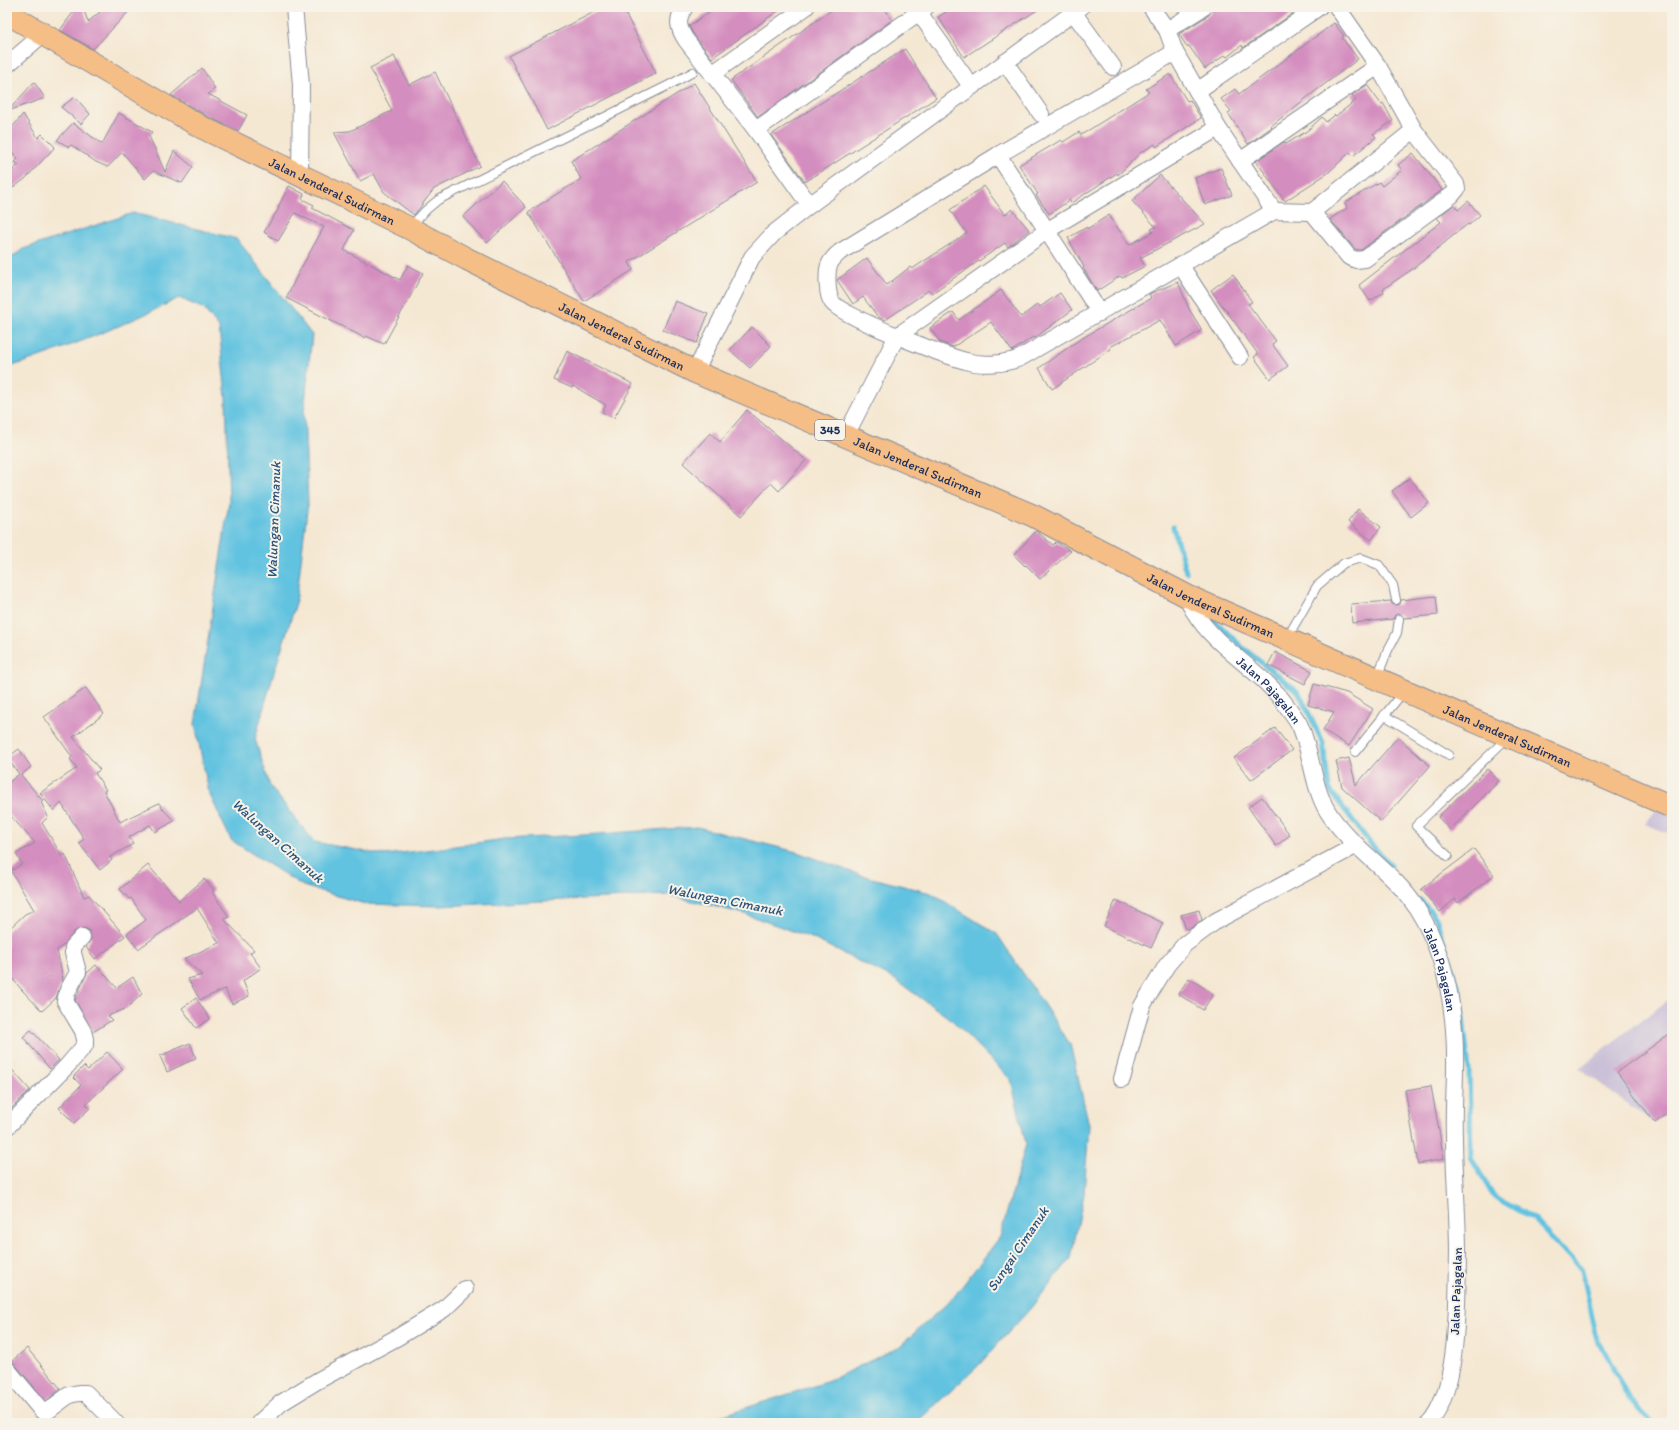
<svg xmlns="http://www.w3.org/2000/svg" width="1679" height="1430" viewBox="0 0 1679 1430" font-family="Itim,sans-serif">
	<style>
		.industrial { fill: #c9bfd7 }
		.water { fill: #62c3e0; stroke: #3e799f }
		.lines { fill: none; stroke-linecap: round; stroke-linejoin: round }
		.stream { stroke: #62c3e0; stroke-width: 5 }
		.building { fill: #d48dbf }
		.lane-casing { stroke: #888c98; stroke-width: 10 }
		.street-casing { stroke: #888c98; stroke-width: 18 }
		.primary-casing { stroke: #888c98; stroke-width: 24 }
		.lane { stroke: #fff; stroke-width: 8 }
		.street { stroke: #fff; stroke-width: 16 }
		.primary { stroke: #f6be87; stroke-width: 22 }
		.labels { text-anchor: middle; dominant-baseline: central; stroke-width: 4; stroke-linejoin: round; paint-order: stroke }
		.shield { fill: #f7f3e8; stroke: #5d6a87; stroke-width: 1 }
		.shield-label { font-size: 12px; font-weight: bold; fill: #1b2f5e }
		.street-label { font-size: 13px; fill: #1b2f5e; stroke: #f7f3e8 }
		.water-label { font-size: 14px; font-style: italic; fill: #2d547e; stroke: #f7f3e8 }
	</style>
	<rect width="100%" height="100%" fill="#f7f3e8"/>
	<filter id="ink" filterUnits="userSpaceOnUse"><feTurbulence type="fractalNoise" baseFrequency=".025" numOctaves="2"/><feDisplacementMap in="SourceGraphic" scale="8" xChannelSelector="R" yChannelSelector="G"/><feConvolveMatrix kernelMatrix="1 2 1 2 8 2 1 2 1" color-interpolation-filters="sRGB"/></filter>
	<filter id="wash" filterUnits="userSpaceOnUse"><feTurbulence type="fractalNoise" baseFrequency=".012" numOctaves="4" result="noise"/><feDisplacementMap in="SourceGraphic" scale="16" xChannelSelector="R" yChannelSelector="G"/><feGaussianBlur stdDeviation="0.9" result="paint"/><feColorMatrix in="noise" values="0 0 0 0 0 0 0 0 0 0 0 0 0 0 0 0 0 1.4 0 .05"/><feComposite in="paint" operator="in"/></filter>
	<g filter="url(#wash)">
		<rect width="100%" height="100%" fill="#f5e8d3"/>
		<g class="industrial">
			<path d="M1672,789V835L1645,824Z"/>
			<path d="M1672,997V1109L1654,1123L1579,1068Z"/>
		</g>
		<path class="water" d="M133,213L237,239L312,335L304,412L308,502L296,603L271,682L255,739L270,786L314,842L384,855L434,849L505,839L583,835L697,827L797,852L860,875L931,893L997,934L1070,1044L1089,1125L1084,1194L1071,1258L1030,1309L977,1367L921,1418L913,1423H699L829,1381L900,1346L953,1298L1000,1237L1026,1144L1011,1080L952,1020L894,979L812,938L745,914L669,895L439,906L365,904L303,886L231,840L209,793L195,724L229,502L226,398L219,328L204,309L179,298C124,326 66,348 7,368V261L23,249Z"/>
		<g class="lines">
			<g class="stream">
				<path d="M1173,527L1186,572"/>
				<path d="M1214,620L1242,647L1299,693L1323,743L1329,789L1370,843L1391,866"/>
				<path d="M1420,900L1436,918L1460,992L1469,1070L1471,1158L1494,1196L1534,1219L1582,1270L1596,1334L1629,1400L1653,1423"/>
			</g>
		</g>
		<g id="blocks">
			<g class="building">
				<path d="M77,7H83L88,22L106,7H133L93,49L60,30Z"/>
				<path d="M604,7H622L656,73L547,130L509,56Z"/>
				<path d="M716,7H783L712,58L694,35L689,26Z"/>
				<path d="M836,7H884L892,20L758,117L731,80Z"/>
				<path d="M954,7H1042L964,57L938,17Z"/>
				<path d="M1213,7H1302L1243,48L1242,45L1227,57L1225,55L1205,69L1189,46L1187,47L1179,34L1209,15Z"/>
				<path d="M1334,23L1344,36L1342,38L1358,59L1305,99L1271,126L1272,127L1248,144L1228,113L1231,111L1221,99L1235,89L1239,94Z"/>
				<path d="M905,49L936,98L805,182L771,135Z"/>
				<path d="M394,56L409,85L435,72L480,166L434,189L414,215L384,192L374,174L360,181L334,132L350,131L392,111L370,68Z"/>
				<path d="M202,68L215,89L208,94L247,115L238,131L207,116L171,95Z"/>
				<path d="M1170,74L1187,101L1190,100L1201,118L1156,147L1155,144L1140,153L1118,175L1117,173L1071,203L1070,200L1049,214L1036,195L1038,194L1019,165L1061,140L1063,142L1079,132L1081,135L1149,92L1146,89Z"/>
				<path d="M34,82L45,98L8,111Z"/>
				<path d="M694,83L757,182L629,262L633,270L584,301L528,212L581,179L571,161Z"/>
				<path d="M1367,85L1381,104L1383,103L1393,121L1373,134L1376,137L1353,156L1350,152L1328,173L1285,201L1256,161L1284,142L1286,144L1307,131L1322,117L1326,122L1335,115L1336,116L1356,100L1352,95Z"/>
				<path d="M75,97L90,114L81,124L61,107Z"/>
				<path d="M119,113L152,132L149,136L165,172L174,151L193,167L182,183L153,171L145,179L122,152L108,167L96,162L71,145L69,147L57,140L73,123L102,144Z"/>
				<path d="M23,114L38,138L42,134L55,147L25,179L7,192V174L19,165L15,162L18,159L7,146V134Z"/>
				<path d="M1413,153L1442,190L1361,250L1355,249L1330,219L1347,208L1345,203L1379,182L1382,186L1402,170L1398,165Z"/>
				<path d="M1221,168L1232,195L1205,205L1195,178Z"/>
				<path d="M1160,175L1205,224L1140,258L1145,266L1122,278L1120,276L1097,291L1083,268L1084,267L1068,238L1087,227V229L1109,215L1129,245L1153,232L1151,229L1156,227L1132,201Z"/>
				<path d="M502,181L526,207L487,243L463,217Z"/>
				<path d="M289,186L304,194L302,199L314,205L312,208L354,230L344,250L400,280L408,265L423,273L384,344L366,336L365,338L286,298L300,270L324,227L295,213L278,241L264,232L279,208L278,207Z"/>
				<path d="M984,186L1005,215L1012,209L1029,230L1008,247L1005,243L932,293L929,290L885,320L878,317L863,297L853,304L837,280L867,258L887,285L910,267L912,269L967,233L950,210Z"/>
				<path d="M1468,201L1480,215L1469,225L1468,224L1455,234L1414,268L1383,289L1384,292L1370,301L1359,285L1441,222L1437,218L1454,205L1458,210Z"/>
				<path d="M1233,274L1252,302L1248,304L1276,341L1272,344L1288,366L1270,379L1254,357L1258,354L1211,290Z"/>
				<path d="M1178,282L1189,309L1202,330L1176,346L1160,320L1110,347L1111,349L1052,389L1039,368L1079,340L1151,298L1149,294Z"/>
				<path d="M1001,290L1021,317L1038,304L1040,307L1060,293L1072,310L1035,338L1033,337L1012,351L991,322L953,347L940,342L930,328L953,312L959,320Z"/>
				<path d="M675,301L708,314L697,343L663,330Z"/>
				<path d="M752,327L771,346L750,368L730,350Z"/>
				<path d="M567,351L633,384L614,418L602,412L606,405L573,386L572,388L554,380Z"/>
				<path d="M747,410L806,460L779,491L771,483L741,516L683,463L710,433L720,442Z"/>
				<path d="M1410,478L1429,503L1411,517L1392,491Z"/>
				<path d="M1358,509L1381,527L1371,540L1348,522Z"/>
				<path d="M1036,531L1053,545L1056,542L1071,551L1040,579L1026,565L1025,566L1014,555Z"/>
				<path d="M1436,596L1438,615L1404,618L1399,614L1395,615L1393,619L1352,623L1351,604L1391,601L1392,604L1397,605L1400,604L1401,600Z"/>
				<path d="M1275,652L1312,671L1305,684L1268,665Z"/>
				<path d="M1314,684L1347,693L1373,709L1349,746L1323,730L1334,712L1308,705Z"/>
				<path d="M86,688L104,714L73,737L100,770L95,773L106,790L104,791L120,822L159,803L162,808L174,821L155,832L150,825L129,837L133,844L110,857L112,860L100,870L79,843L84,839L61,803L54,811L40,793L77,768L70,759L72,757L44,717Z"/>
				<path d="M1275,728L1292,750L1251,780L1234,758Z"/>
				<path d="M1398,737L1430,766L1381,822L1342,787L1336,761L1349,758L1356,785Z"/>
				<path d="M19,749L31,767L21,775L43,801L41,802L48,817L42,823L62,856L65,854L84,897L89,895L125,936L95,959L86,947L91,939L89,930L84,928L75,931L65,944L57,950L63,979L56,998L42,1011L22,990L12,978L7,982V931L25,914L34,910L11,871L22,864L16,854L35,843L7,812V784L19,774L7,758Z"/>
				<path d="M1487,769L1499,781L1450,830L1438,817Z"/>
				<path d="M1262,797L1290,835L1276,846L1248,807Z"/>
				<path d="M1474,849L1494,875L1458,903L1455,899L1440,912L1421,889Z"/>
				<path d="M148,865L179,901L204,879L214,890L212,892L229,917L224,919L254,950L250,953L261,968L243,981L249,996L232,1004L225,989L200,1000L188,979L202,975L184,959L219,943L197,908L138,949L127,934L146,920L131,898L129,899L120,889Z"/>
				<path d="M1116,900L1163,923L1151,948L1104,926Z"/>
				<path d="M1199,910L1202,920L1191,928L1186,929L1181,915Z"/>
				<path d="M96,965L117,988L133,977L142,994L127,1008L108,1016L112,1020L93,1032L75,1000L87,973Z"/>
				<path d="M1189,978L1213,994L1203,1010L1178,994Z"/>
				<path d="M196,998L210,1019L196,1028L182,1008Z"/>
				<path d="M31,1030L59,1060L50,1069L23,1037Z"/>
				<path d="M1672,1032V1110L1655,1123L1617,1072Z"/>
				<path d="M190,1043L196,1058L167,1072L160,1056Z"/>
				<path d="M107,1052L123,1069L86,1104L90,1108L74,1123L59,1108L81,1085L73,1077L84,1066L88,1070Z"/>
				<path d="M7,1064L30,1090L7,1113Z"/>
				<path d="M1431,1086L1444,1159L1418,1164L1405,1090Z"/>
				<path d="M27,1348L61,1389L46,1401L12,1361Z"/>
			</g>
		</g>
	</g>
	<g filter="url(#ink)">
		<use href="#blocks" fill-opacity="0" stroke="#888c98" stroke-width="1"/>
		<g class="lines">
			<defs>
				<g id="lane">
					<path d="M409,228L426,210L438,200L673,83L693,72"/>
					<path d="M1287,638L1317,586L1344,563L1361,558L1379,565L1393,585L1396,600"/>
					<path d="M1377,677L1388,650L1397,633L1399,619"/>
					<path d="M1384,715L1449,755"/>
					<path d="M1355,752L1404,691"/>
					<path d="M1448,856L1416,826L1507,738"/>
				</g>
				<g id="street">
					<path d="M294,7L301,85L300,175"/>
					<path d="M685,7C676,19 678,28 686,40L756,130L803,196L811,204"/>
					<path d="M915,7L971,86"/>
					<path d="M1151,7L1167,30L1175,52L1218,128L1274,211"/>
					<path d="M1073,12L1113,67"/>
					<path d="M1167,30L1204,7"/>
					<path d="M1175,52L998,155L840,252C835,256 829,263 828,269C827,278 827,295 832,302C840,316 946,356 966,361C982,366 1005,364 1020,358L1274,211L1312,212L1414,130"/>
					<path d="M1005,62L1041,114"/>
					<path d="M7,65L43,34"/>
					<path d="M712,74L806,7"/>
					<path d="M1197,91L1319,7"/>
					<path d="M756,130L926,7"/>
					<path d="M998,155L1100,313"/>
					<path d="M1240,161L1378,66"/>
					<path d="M1312,212L1349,257L1356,260L1365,259L1452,195L1457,189L1456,184L1414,130L1378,66L1337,7"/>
					<path d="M1181,266L1240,357"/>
					<path d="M695,372L752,257L774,233L811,204L1081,7"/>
					<path d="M845,437L897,336L1048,230L1218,128"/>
					<path id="s1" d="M1187,596C1189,602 1191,608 1195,613C1218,650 1261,670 1286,705C1291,712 1298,720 1301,728C1312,755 1313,788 1328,812C1351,848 1393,871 1416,907C1446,954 1456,1012 1455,1067C1455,1090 1453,1113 1454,1136C1454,1175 1458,1214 1458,1252C1457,1297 1460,1389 1429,1423"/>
					<path d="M1122,1079L1142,1006L1167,965L1185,944L1216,921L1357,845"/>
					<path d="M7,1127L67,1066L85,1045V1039L83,1031L65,1001L68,990L78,972L73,953V947L82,937"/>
					<path d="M7,1369L42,1411L49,1410L69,1395L79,1393H86L116,1423"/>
					<path d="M259,1423L281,1403L317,1381L398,1337L444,1309L465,1289"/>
				</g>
				<g id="primary">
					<path id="s2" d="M7,13L201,127L409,228L467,259L695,372L1034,516L1187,596L1672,807"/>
				</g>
			</defs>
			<use href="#lane" class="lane-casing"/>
			<use href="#street" class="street-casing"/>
			<use href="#primary" class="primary-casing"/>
			<use href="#lane" class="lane"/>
			<use href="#street" class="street"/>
			<use href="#primary" class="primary"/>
		</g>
	</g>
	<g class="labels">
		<rect class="shield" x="815" y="420" width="30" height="20" rx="3"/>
		<g class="shield-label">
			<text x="830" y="430">345</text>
		</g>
		<g class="street-label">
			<text stroke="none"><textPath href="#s2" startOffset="371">Jalan Jenderal Sudirman</textPath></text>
			<text stroke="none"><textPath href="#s2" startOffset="695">Jalan Jenderal Sudirman</textPath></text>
			<text stroke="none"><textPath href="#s2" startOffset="1019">Jalan Jenderal Sudirman</textPath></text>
			<text stroke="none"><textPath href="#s2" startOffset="1343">Jalan Jenderal Sudirman</textPath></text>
			<text stroke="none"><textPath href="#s1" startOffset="126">Jalan Pajagalan</textPath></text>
			<text stroke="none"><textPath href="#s2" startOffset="1667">Jalan Jenderal Sudirman</textPath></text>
			<text stroke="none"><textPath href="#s1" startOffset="462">Jalan Pajagalan</textPath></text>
			<text transform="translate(1456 1291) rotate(-88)">Jalan Pajagalan</text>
		</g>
		<g class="water-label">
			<text transform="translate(274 520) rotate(-88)">Walungan Cimanuk</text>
			<text transform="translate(278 841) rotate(42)">Walungan Cimanuk</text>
			<text transform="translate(725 900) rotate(11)">Walungan Cimanuk</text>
			<text transform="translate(1018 1249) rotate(-56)">Sungai Cimanuk</text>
		</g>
	</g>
	<rect width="1679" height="1430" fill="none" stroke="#f7f3e8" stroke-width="24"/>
</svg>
